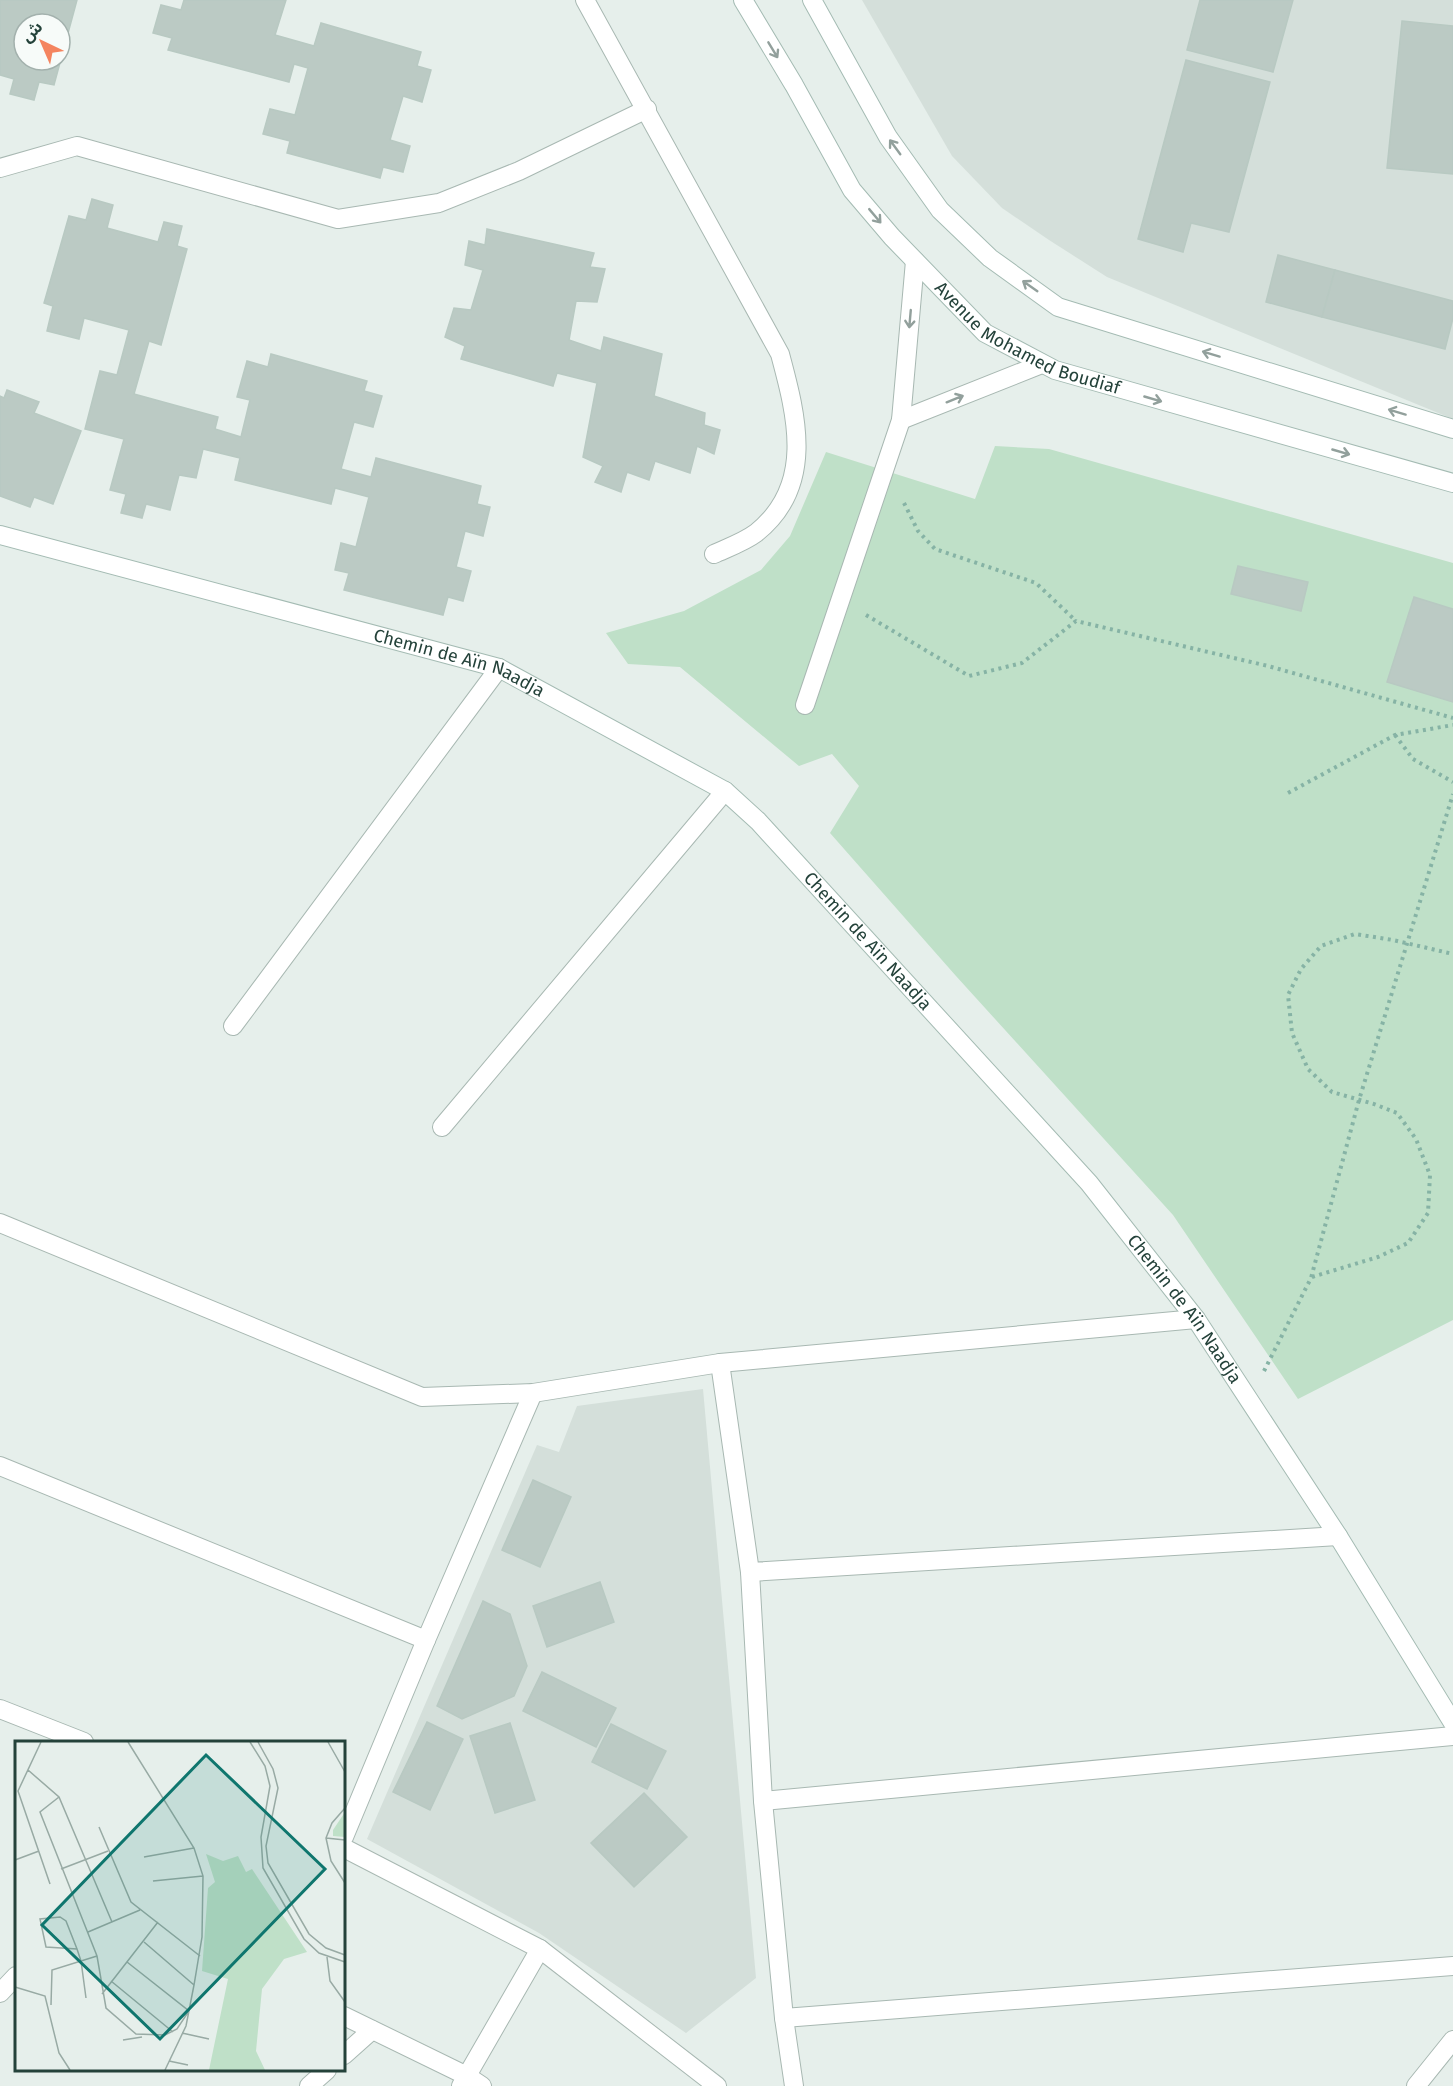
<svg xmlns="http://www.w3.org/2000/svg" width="1453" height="2086" viewBox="0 0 1453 2086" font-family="'Fira Sans','Noto Sans Arabic',sans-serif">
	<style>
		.built { fill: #d4dfda }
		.green { fill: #bfe0c8 }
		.building { fill: #bbcac4; stroke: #b8c9c2; stroke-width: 1.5; fill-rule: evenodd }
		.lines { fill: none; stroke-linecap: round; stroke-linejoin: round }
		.lane-casing { stroke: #a8b8b2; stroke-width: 20 }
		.street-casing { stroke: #a8b8b2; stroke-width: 20 }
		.secondary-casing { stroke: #a4bbb3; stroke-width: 20 }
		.path { stroke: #86b3a5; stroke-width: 4; stroke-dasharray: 3 4.5; stroke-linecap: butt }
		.lane { stroke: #fff; stroke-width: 18 }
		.street { stroke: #fff; stroke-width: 18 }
		.secondary { stroke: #fff; stroke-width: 18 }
		.oneway { stroke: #92a09c }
		.labels { text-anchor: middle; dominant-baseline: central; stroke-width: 5; stroke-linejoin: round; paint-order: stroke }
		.street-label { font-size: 18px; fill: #24423a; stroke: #f7fbf9 }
		.inset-road { fill: none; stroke: #98aaa4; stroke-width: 1.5 }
		.view { fill: #0f766e; fill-opacity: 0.15; stroke: #0f766e; stroke-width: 3 }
		.inset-edge { fill: none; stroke: #24423a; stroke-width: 3 }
	</style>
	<rect width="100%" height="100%" fill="#e6efeb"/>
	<g class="built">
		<path d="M862,0H1453V419L1107,277L1049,240L1002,208L952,156Z"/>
		<path d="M703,1389L756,1978L686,2033L539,1933L367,1839L537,1445L559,1452L577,1406Z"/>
	</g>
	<path class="green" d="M995,446L1049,449L1453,563V1320L1298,1399L1173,1215L956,976L830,833L859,786L832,754L799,766L680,667L628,664L606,633L684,611L761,570L790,536L826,452L975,499Z"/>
	<g class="building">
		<path d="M0,0H77L54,85L39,82L34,100L10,94L14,79L0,75ZM24,24H60V60H24Z"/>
		<path d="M184,0H286L275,35L314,46L321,23L421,52L417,66L431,70L422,102L403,96L390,140L410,146L403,172L383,167L380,178L287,153L290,141L263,134L270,109L295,115L308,68L294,64L289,82L168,50L172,38L153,33L161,5L181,10Z"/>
		<path d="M1200,0H1293L1273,72L1187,50Z"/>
		<path d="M1402,21L1453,26V174L1387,168Z"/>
		<path d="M1186,60L1270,82L1229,232L1191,223L1183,252L1138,239Z"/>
		<path d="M92,199L113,205L107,228L158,242L164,222L182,226L177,246L187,249L161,345L149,341L134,394L218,417L215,429L241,437L250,400L237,397L247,361L268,367L271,354L367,381L364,391L382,396L373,427L354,422L341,469L371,477L376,458L481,486L477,504L490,507L483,536L465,531L456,567L471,571L463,601L448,597L443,615L344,590L349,573L335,570L341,543L356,547L369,497L335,488L331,504L235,480L240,458L203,449L196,478L179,475L170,510L146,504L142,518L121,513L126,494L110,490L124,439L85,429L100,371L117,375L129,330L84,318L79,339L47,331L53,306L44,303L69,216L86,220Z"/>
		<path d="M487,229L594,253L590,267L605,269L597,302L576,301L569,340L601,351L604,337L662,354L654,396L705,413L704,425L720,430L714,454L697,446L690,473L655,461L649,480L627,472L621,492L595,482L603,466L583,457L597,383L557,373L553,386L461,359L465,346L445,337L454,308L471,310L483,270L465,265L469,241L485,245Z"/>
		<path d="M1278,255L1335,270L1322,317L1266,302Z"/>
		<path d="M1335,270L1453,301V318L1445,349L1322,317Z"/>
		<path d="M7,390L39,402L34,413L81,431L53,504L34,497L30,507L0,496V396L4,398Z"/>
		<path d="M1238,566L1308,582L1301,611L1231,594Z"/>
		<path d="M1414,597L1453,609V702L1387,682Z"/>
		<path d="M533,1480L571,1497L540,1567L502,1550Z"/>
		<path d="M600,1582L614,1622L547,1647L533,1606Z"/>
		<path d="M483,1601L510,1614L527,1666L514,1696L462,1719L437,1706Z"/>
		<path d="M542,1672L616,1708L596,1747L523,1711Z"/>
		<path d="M427,1722L463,1739L430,1810L393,1792Z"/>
		<path d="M510,1723L535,1800L495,1813L470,1736Z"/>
		<path d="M611,1724L666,1751L647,1789L592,1762Z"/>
		<path d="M644,1793L687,1837L634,1887L591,1843Z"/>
	</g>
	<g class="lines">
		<defs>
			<g id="lane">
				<path d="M585,0L780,354C797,417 815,486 756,533C744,542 727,548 714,554"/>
				<path d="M0,168L77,146L338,219L439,203L519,171L647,109"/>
				<path d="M901,420L1042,364"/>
				<path d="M805,705L901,420L915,261"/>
			</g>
			<g id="street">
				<path d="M233,1026L499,668"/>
				<path d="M442,1127L725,791"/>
				<path d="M0,1223L422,1397L533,1393L720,1363L1196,1319"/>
				<path d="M720,1363L750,1572L763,1801L784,2018L794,2086"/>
				<path d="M0,1466L426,1640"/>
				<path d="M750,1572L1338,1536"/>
				<path d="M0,1709L84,1742"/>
				<path d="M763,1801L1453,1736"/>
				<path d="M344,1837L426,1640L533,1393"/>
				<path d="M344,1848L540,1949L717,2086"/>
				<path d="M0,1993L16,1976"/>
				<path d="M344,2016L467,2076L482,2086"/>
				<path d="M784,2018L1453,1966"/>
				<path d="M344,2055L372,2030"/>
				<path d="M309,2086L327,2070"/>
				<path d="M461,2086L540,1949"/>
				<path d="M1416,2086L1453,2040"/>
			</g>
			<g id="secondary">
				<path id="s1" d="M743,0L794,85L852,190L892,237L985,333L1055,370L1453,483"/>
				<path d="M812,0L888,137L940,210L990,258L1058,307L1453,429"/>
				<path id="s2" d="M0,535L499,668L725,791L758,821L1089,1183L1196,1319L1338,1536L1453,1723"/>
			</g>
		</defs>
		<use href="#lane" class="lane-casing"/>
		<use href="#street" class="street-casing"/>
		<use href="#secondary" class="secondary-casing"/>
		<g class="path">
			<path d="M904,503L918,531L935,549L1036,583L1076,621"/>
			<path d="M866,615L969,676L1022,663L1076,621L1268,666L1453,718"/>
			<path d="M1395,735L1413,759L1453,782"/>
			<path d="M1288,793L1395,735L1453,725"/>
			<path d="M1312,1277L1378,1257L1408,1243L1428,1213L1430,1175L1416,1139L1397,1113L1374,1104L1332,1092L1308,1069L1292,1033L1288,995L1301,969L1321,946L1355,934L1393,940L1453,954"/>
			<path d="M1264,1371L1311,1278L1359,1100L1453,794"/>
		</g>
		<use href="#lane" class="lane"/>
		<use href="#street" class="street"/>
		<use href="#secondary" class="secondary"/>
	</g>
	<defs><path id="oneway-shaft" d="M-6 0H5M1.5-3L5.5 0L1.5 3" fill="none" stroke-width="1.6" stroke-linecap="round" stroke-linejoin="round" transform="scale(1.5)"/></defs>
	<g class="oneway">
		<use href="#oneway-shaft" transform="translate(773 50) rotate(59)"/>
		<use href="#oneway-shaft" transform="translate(895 147) rotate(-126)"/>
		<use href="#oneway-shaft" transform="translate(875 216) rotate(50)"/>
		<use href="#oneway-shaft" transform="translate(1030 286) rotate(-145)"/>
		<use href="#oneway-shaft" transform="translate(910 319) rotate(95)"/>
		<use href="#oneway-shaft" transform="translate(1211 354) rotate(-163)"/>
		<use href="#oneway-shaft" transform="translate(955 399) rotate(-22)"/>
		<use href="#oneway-shaft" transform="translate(1153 399) rotate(16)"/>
		<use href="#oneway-shaft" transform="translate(1397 412) rotate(-163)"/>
		<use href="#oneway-shaft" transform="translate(1341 452) rotate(16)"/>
	</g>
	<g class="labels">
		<g class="street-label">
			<text stroke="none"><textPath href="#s1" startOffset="454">Avenue Mohamed Boudiaf</textPath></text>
			<text stroke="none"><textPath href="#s2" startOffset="477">Chemin de Aïn Naadja</textPath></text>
			<text stroke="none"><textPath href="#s2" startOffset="981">Chemin de Aïn Naadja</textPath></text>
			<text stroke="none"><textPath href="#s2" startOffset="1467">Chemin de Aïn Naadja</textPath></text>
		</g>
	</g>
	<g transform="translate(15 1741)">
		<rect width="330" height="330" fill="#e6efeb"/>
		<path d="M330,71V96L318,95V89ZM191,113L208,120L223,115L231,131L237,128L292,211L269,218L247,248L241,310L250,329H194L213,238L187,230L193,147L200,141Z" fill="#bfe0c8"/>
		<path class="inset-road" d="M26,1L3,50L35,143M113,1L179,107L188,135L187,196L179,244L171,285L150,329M235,1L250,25L255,45L246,96L248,127L289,198L304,212L330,221M243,1L258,28L263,47L251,105L253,122L294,193L311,207L330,214M313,1L330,31M13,29L44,56L97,181M44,56L25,71L82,215L91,267L121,293L150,294L162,288L174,270L112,221M330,67L317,82L311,97L316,120L330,142M84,86L116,161L185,215M311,97L330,99M129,116L179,107M0,119L24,110M46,128L93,110M138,140L188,135M73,191L125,169M129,201L179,244M62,208L31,206L25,178L45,176L51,180L62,208L66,220L71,257M312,216L315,240L330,261M96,240L158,291M0,246L30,255L44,312L55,329M87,253L143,181M36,264L37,229L82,215M167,292L194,298M108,299L127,296M154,320L173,324"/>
		<path class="view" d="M191,14L310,128L145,298L27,184Z"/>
		<rect width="330" height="330" class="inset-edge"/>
	</g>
	<g transform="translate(42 42) rotate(316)"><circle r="28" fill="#f7fbf9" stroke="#a3b1ad" stroke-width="1.5"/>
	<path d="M0-4.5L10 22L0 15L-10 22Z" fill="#f4845f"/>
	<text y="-9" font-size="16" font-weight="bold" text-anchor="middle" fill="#24423a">ش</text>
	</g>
</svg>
